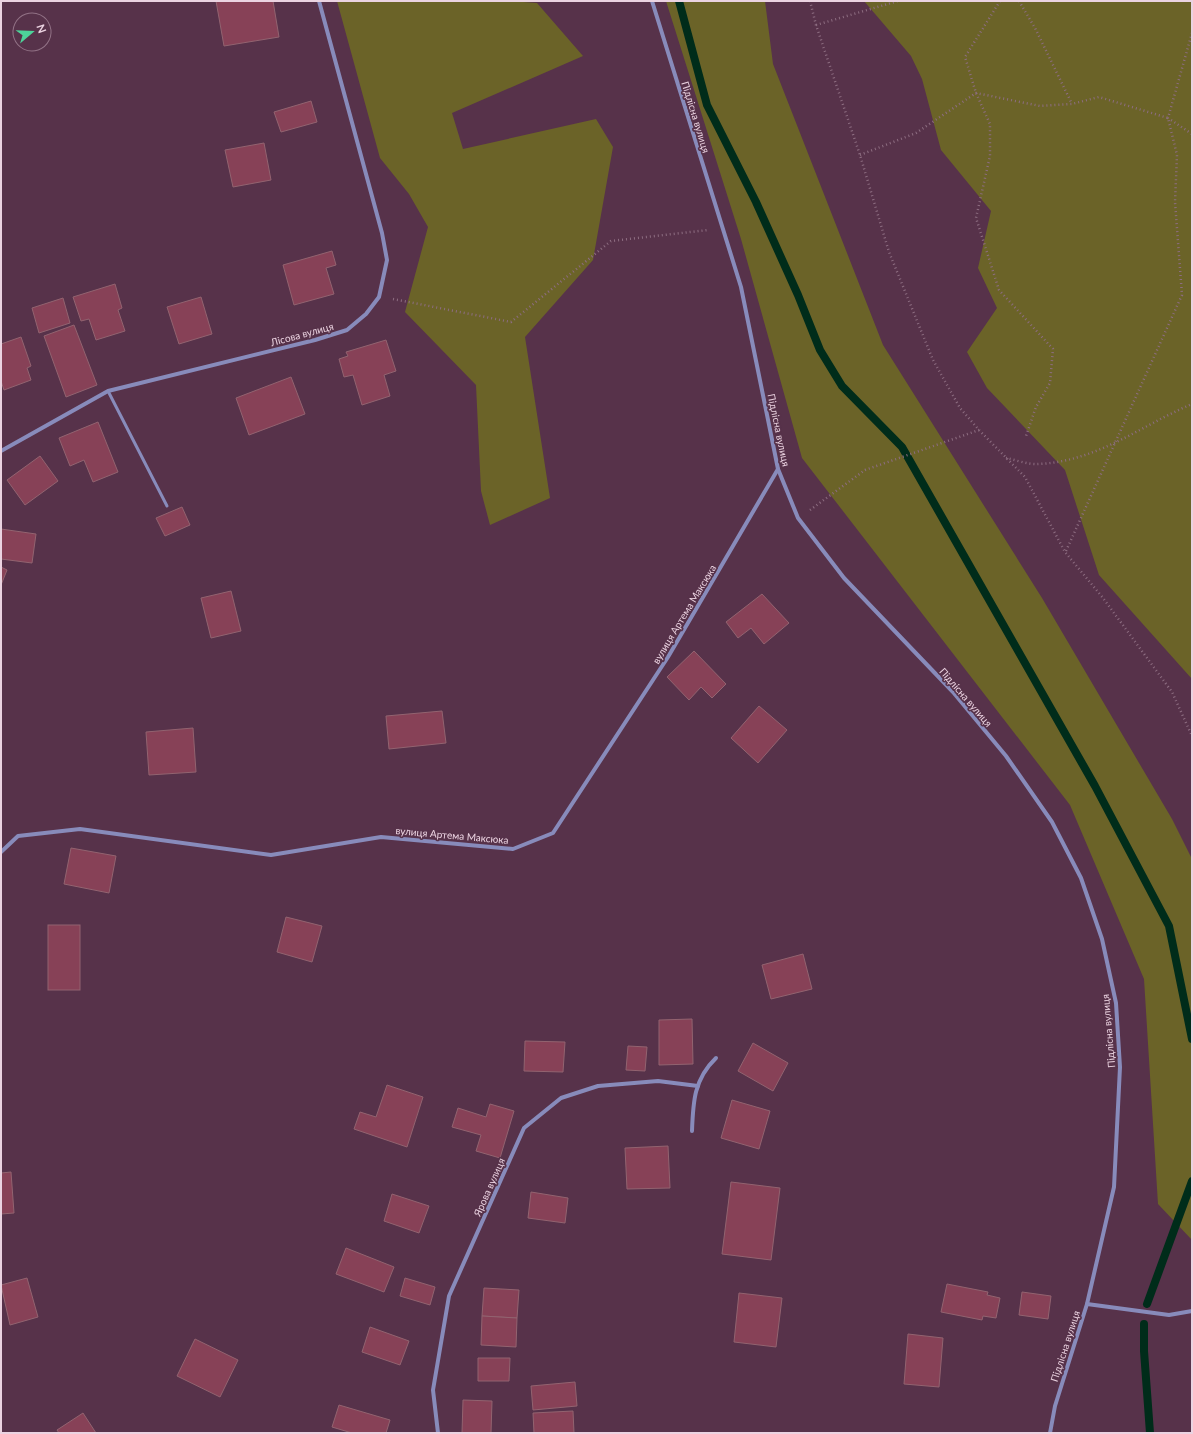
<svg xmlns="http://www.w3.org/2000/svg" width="1193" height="1434" viewBox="0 0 1193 1434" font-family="Lato,sans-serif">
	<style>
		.green { fill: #6b6328 }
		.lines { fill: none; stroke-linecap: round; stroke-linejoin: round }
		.stream { stroke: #002c1a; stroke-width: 8 }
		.building { fill: #874157; stroke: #926370 }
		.path { stroke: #8d6d81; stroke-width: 2.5; stroke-dasharray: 1 3; stroke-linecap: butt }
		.service { stroke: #888bbb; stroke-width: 3 }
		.minor { stroke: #888bbb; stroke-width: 4 }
		.labels { text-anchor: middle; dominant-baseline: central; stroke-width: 3.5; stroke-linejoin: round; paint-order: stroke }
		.street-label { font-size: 10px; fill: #ebd3e1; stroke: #57324a }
	</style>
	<rect width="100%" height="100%" fill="#57324a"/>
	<g class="green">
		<path d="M337,1H510L537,3L583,56L452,113L463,149L596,119L613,147L593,260L525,337L550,498L490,525L481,491L476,385L405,312L428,227L409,194L380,158Z"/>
		<path d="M666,1H765L773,64L883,345L1042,598L1172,819L1192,859V1240L1158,1204L1144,979L1070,805L802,458L741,239Z"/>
		<path d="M864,1H1192V679L1099,575L1065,470L987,388L967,352L997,308L978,268L991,211L941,150L922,79L911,56Z"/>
	</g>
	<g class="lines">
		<g class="stream">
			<path d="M679,1L707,105L756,202L798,295L820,350L842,386L902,447L1095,786L1169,926L1192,1039"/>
			<path d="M1147,1304L1192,1181"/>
			<path d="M1144,1324V1351L1150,1433"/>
		</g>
	</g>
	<g class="building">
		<path d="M216,1H273L279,37L224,46Z"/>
		<path d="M311,101L317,122L281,132L274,112Z"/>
		<path d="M264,143L271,180L233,187L225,150Z"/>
		<path d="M332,251L336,265L326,268L334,294L294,305L283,265Z"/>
		<path d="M115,284L122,308L118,310L125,331L96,340L89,319L81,321L73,297Z"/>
		<path d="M201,297L212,334L179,344L167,307Z"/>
		<path d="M63,298L70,323L39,333L32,308Z"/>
		<path d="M74,325L97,385L66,397L44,336Z"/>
		<path d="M21,337L31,366L27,368L31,380L4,390L1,381V344Z"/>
		<path d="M386,340L396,371L384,375L390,396L362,405L353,375L344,377L339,359L348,356L346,352Z"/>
		<path d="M291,377L305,414L249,435L236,398Z"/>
		<path d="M98,422L118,472L93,482L84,460L70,466L59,438Z"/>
		<path d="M40,456L58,481L25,505L7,480Z"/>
		<path d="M182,507L190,525L165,536L156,518Z"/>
		<path d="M1,529L36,534L32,563L1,559Z"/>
		<path d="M1,567L7,570L1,585Z"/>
		<path d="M231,591L241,631L211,638L201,598Z"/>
		<path d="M762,594L789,623L764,644L751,628L738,638L726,622Z"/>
		<path d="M694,651L726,684L712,698L701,687L689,700L667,677Z"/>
		<path d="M759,706L787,730L758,763L731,738Z"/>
		<path d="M442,711L446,743L389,749L386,716Z"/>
		<path d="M193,728L196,772L149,775L146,732Z"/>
		<path d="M71,848L116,856L109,893L64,884Z"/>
		<path d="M286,917L322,926L312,962L277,952Z"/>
		<rect x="48" y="925" width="32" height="65"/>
		<path d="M803,954L812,989L771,999L762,965Z"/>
		<path d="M692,1019L693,1064L659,1065V1020Z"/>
		<path d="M525,1041L565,1042L563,1072L524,1071Z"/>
		<path d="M753,1043L788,1063L773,1091L738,1071Z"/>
		<path d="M628,1046L647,1047L645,1071L626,1070Z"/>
		<path d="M387,1085L423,1097L407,1147L354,1129L360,1112L376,1117Z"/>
		<path d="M732,1100L770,1111L759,1149L721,1138Z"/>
		<path d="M490,1104L514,1111L500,1158L476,1151L481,1135L452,1127L458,1108L486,1117Z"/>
		<path d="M668,1146L670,1188L627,1189L625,1148Z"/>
		<path d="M11,1172L14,1213L1,1214V1173Z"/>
		<path d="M731,1182L780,1188L771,1260L722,1254Z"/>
		<path d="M531,1192L568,1198L565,1223L528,1218Z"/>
		<path d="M392,1194L429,1206L419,1233L384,1221Z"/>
		<path d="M346,1248L394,1267L384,1292L336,1274Z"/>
		<path d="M27,1278L38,1317L10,1325L1,1285Z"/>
		<path d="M405,1278L435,1287L430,1305L400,1296Z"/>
		<path d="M947,1284L988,1292L987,1295L1000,1298L996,1318L983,1316L982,1320L941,1312Z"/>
		<path d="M484,1288L519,1290L517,1318L482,1316Z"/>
		<path d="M1022,1292L1051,1296L1048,1319L1019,1315Z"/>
		<path d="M739,1293L782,1298L776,1347L734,1342Z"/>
		<path d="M482,1316L517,1318L516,1347L481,1345Z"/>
		<path d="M370,1327L409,1341L400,1365L362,1352Z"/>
		<path d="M908,1334L943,1338L939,1387L904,1384Z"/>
		<path d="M195,1339L238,1360L220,1397L177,1376Z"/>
		<path d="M478,1358H510L509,1381H478Z"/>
		<path d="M575,1382L577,1406L533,1410L531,1386Z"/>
		<path d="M463,1400L492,1401L491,1433H462Z"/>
		<path d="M339,1405L390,1420L386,1433H352L332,1427Z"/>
		<path d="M573,1411L574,1433H534L533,1413Z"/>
		<path d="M83,1413L96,1433H59L57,1430Z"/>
	</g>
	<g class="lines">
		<g class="path">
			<path d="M810,1L816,25L860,155L889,252L933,360L960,408L979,430L1025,477L1065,552L1103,598L1172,692L1192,736"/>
			<path d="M1000,1L965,57L976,93L990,124V156L976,218L999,290L1053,349L1050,383L1036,407L1026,436"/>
			<path d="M1019,1L1035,28L1072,104"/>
			<path d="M816,25L898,1"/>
			<path d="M1192,33L1168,118L1192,134"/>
			<path d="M860,155L916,133L976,93L1040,106L1072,104L1099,97L1168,118L1177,155L1175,202L1182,295L1066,551"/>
			<path d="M393,299L511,322L611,241L708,230"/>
			<path d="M1006,458C1016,460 1029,465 1039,464C1098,461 1140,426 1192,404"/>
			<path d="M810,510L865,470L979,430"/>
		</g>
		<path class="service" d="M108,391L167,506"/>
		<g class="minor">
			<path d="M652,1L741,287L778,469L798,518L844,578L953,692L1006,756L1052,822L1081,878L1102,939L1116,1003L1120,1067L1114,1187L1087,1304L1055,1406L1050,1433"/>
			<path d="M1,451L108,391L315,340L347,330L366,314L379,297L387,260L382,233L319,1"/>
			<path d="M1,852L18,836L80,829L271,855L381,837L513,849L553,833L668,657L778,469"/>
			<path d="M692,1131C693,1102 694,1079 716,1058"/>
			<path d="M1087,1304L1169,1315L1192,1311"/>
			<path d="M438,1433L433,1390L449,1296L524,1128L561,1098L598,1086L658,1081L698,1086"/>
		</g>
	</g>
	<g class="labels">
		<g class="street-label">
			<text transform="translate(696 117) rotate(73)">Підлісна вулиця</text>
			<text transform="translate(302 334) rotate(-15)">Лісова вулиця</text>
			<text transform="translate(779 430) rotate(78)">Підлісна вулиця</text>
			<text transform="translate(684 614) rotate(-59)">вулиця Артема Максюка</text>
			<text transform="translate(966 697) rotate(49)">Підлісна вулиця</text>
			<text transform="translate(452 835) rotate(5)">вулиця Артема Максюка</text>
			<text transform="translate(1108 1031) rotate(-95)">Підлісна вулиця</text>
			<text transform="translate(489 1187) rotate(-66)">Ярова вулиця</text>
			<text transform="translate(1065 1346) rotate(-72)">Підлісна вулиця</text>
		</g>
	</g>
	<rect width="1193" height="1434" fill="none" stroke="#ebd3e1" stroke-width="4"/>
	<g transform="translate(32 32) rotate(71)"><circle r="19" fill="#57324a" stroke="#927286"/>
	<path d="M0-3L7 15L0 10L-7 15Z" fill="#4dd39a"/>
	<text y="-6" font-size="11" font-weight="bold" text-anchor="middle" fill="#ebd3e1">N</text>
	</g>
</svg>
